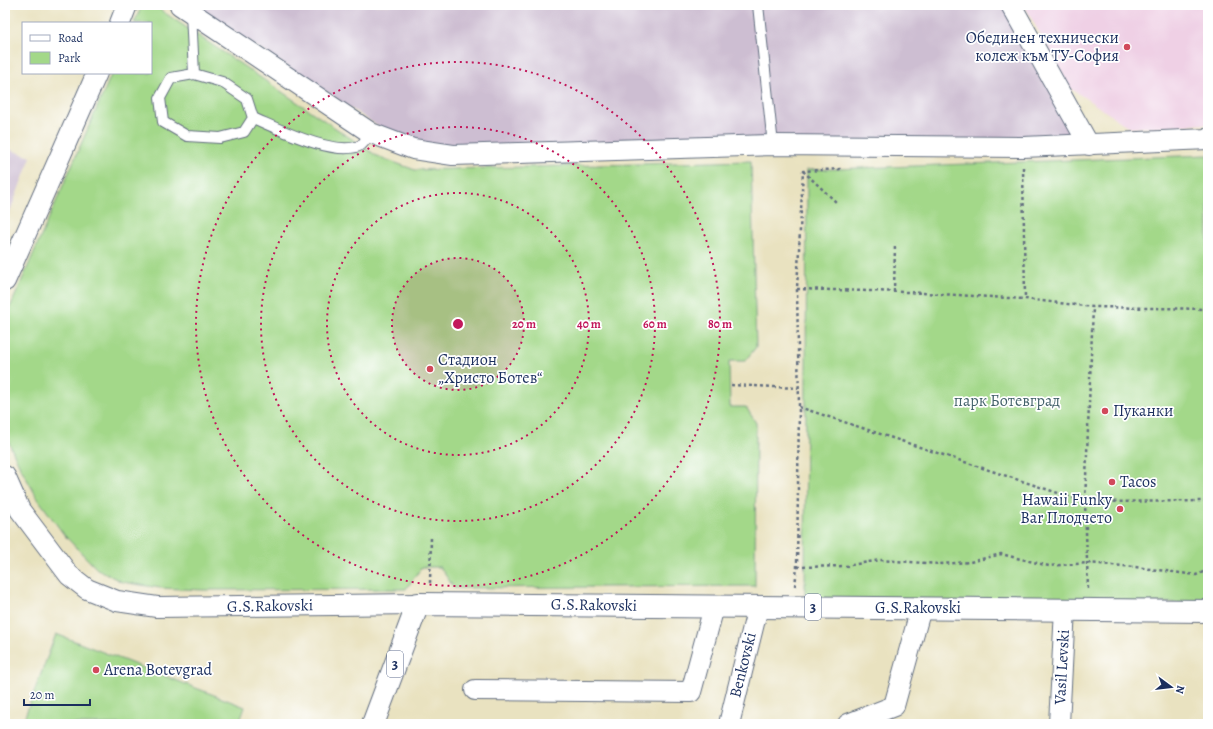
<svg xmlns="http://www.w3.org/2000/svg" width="1213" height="729" viewBox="0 0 1213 729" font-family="Alegreya,serif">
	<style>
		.built { fill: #efd0e5 }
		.industrial { fill: #cdbed2 }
		.green { fill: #a3d889; stroke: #5f8474 }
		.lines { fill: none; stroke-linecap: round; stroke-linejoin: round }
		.lane-casing { stroke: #636e80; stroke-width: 12 }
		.street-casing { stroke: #636e80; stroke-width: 22 }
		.primary-casing { stroke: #636e80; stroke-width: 24 }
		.path { stroke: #636e80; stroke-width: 2.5; stroke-dasharray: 3 3; stroke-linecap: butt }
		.lane { stroke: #fff; stroke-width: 10 }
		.street { stroke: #fff; stroke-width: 20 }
		.primary { stroke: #fff; stroke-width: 22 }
		.ring { fill: none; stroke: #c2185b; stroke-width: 2; stroke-dasharray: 2 4 }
		.poi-dot { fill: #d1495b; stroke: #fff; stroke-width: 1.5 }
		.labels { text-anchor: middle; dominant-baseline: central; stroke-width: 3.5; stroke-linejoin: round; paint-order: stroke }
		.shield { fill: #fff; stroke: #5f6d8e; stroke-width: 1 }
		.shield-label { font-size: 15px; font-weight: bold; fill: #1b2f5e }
		.poi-label { font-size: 16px; fill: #1b2f5e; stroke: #fff; text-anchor: start }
		.park-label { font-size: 16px; fill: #44626b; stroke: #fff }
		.street-label { font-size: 16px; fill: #1b2f5e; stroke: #fff }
		.centre { fill: #c2185b; stroke: #fff; stroke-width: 2 }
		.ring-label { font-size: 12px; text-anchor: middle; font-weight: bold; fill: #c2185b; stroke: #fff; stroke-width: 3.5; stroke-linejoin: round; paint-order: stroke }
	</style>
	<rect width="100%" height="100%" fill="#fff"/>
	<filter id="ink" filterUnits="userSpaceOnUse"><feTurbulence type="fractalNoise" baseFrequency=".025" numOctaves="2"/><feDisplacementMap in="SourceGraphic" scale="8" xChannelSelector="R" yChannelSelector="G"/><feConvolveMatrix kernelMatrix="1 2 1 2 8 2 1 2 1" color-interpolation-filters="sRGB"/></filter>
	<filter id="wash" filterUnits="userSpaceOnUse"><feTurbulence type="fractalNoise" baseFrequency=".012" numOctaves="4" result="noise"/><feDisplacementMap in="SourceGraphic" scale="16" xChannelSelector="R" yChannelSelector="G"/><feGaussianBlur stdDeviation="0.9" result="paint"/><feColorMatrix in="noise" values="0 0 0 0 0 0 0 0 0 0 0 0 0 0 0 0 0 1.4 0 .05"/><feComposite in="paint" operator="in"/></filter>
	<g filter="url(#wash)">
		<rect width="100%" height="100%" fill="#e9e2c0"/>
		<path class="built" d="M1024,5H1208V124L1130,128L1070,88Z"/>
		<g class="industrial">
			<path d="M193,5H1010L1089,145L413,149Z"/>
			<path d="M5,148L31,157L5,224Z"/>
		</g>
		<g class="green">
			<path d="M142,5H153L377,156L415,170L751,161L756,347L745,361H729L730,407H746L756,423L755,586L454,588L440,567H422L406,589L203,590L160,588L122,582L97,569L65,536L38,499L19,465L5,434V319L112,73H151V23H134Z"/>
			<path d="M1208,155V603H805L807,170Z"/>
			<path d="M56,634L245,707L239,724H22Z"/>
		</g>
	</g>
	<g filter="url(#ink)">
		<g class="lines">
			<defs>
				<g id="lane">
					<path d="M758,5L773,145"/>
					<path d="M191,13L194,74L222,82L247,99L253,118L244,132L220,138L187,136L163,122L160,98L171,78L194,74"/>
					<path d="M253,118C277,128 336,158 361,145C364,143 368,136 371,133"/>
				</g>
				<g id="street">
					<path d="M180,5L371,133L413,149L453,155L773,145L1023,147L1208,139"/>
					<path d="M1011,5L1089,145"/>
					<path d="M120,23L127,5"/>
					<path d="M5,281L97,73"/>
					<path d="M5,476L20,510L69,575L87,589L117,601L157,607L418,604"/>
					<path d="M475,690L691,692L714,607"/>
					<path d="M729,724L758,607"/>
					<path d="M848,724L894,706L921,608"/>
					<path d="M1059,724L1065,609"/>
				</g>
				<path id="primary" d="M373,724L418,604L1208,611"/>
			</defs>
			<use href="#lane" class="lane-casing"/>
			<use href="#street" class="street-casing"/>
			<use href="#primary" class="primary-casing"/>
			<g class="path">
				<path d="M1023,167L1025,299"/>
				<path d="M803,171L836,202"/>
				<path d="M797,289L906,292L1025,299L1093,307L1208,309"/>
				<path d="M894,292L895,244"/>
				<path d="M731,385L798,388"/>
				<path d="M799,407L1085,502L1208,501"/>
				<path d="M797,567L846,566L880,560L940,564L970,562L1001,554L1049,566L1087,563L1135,567L1196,575L1208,570"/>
				<path d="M430,583L431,537"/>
				<path d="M795,586L797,567L799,407L797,289L803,171L842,169"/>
				<path d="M1088,589L1085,502L1093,307"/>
			</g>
			<use href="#lane" class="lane"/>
			<use href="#street" class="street"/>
			<use href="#primary" class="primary"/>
		</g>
	</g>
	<circle cx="458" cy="324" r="66" fill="#c2185b" fill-opacity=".12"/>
	<g class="ring">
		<circle cx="458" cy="324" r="66"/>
		<circle cx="458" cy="324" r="131"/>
		<circle cx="458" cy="324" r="197"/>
		<circle cx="458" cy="324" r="262"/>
	</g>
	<g class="poi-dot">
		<circle cx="1127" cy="47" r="4"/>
		<circle cx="430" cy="369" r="4"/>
		<circle cx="1105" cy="411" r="4"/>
		<circle cx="1112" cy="482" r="4"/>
		<circle cx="1120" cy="509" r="4"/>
		<circle cx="96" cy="670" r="4"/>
	</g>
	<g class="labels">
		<g class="shield">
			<rect x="805" y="594" width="16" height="26" rx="3"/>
			<rect x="387" y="651" width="16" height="26" rx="3"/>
		</g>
		<g class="shield-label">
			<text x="813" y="607">3</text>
			<text x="395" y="664">3</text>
		</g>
		<g class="poi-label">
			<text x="1119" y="38" text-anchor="end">Обединен технически<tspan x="1119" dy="18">колеж към ТУ-София</tspan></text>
			<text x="438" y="360">Стадион<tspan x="438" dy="18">„Христо Ботев“</tspan></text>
			<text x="1113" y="411">Пуканки</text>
			<text x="1120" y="482">Tacos</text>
			<text x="1112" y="500" text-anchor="end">Hawaii Funky<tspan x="1112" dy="18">Bar Плодчето</tspan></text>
			<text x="104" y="670">Arena Botevgrad</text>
		</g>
		<g class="park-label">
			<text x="1007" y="401">парк Ботевград</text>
		</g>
		<g class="street-label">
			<text transform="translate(594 605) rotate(1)">G.S.Rakovski</text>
			<text transform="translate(270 606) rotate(-1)">G.S.Rakovski</text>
			<text x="918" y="608">G.S.Rakovski</text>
			<text transform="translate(743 665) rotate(-76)">Benkovski</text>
			<text transform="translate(1062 667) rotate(-87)">Vasil Levski</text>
		</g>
	</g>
	<circle cx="458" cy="324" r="6" class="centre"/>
	<g class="ring-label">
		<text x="524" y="328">20 m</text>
		<text x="589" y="328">40 m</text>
		<text x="655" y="328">60 m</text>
		<text x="720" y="328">80 m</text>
	</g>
	<rect width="1213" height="729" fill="none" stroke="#fff" stroke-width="20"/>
	<rect x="22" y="22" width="130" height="52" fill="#ffffff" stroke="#a4acbf"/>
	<rect x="30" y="35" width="20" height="6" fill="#ffffff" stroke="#a4acbf"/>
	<text x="58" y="42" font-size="12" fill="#1b2f5e">Road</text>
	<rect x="30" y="52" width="20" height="12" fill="#a3d889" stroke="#a4acbf"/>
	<text x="58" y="62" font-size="12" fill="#1b2f5e">Park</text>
	<g transform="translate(1171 687) rotate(105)" stroke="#ffffff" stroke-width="3" paint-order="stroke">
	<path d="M0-3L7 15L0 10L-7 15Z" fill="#1b2f5e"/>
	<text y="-6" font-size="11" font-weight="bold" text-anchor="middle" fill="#1b2f5e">N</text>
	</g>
	<path d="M24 699v6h66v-6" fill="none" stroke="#1b2f5e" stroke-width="2"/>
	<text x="30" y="699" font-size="12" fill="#1b2f5e" stroke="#ffffff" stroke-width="3" paint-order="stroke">20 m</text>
</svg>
